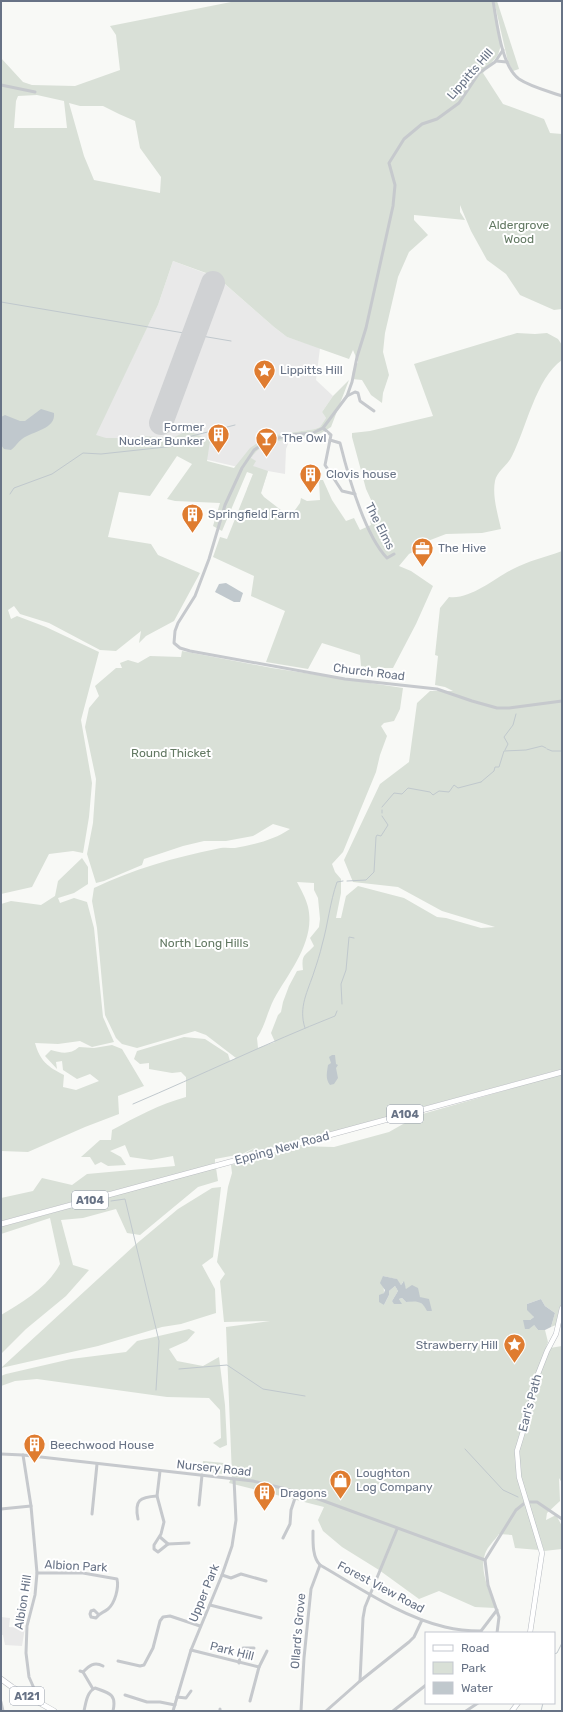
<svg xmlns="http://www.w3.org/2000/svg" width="563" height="1712" viewBox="0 0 563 1712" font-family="Rubik,sans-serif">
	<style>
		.built { fill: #e9e9e9 }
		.green { fill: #d9e0d7; fill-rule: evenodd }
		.water { fill: #c0c8cd }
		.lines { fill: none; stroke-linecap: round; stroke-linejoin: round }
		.stream { stroke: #c0c8cd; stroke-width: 1 }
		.runway { stroke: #d0d2d4; stroke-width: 24 }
		.secondary-casing { stroke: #b8bcc2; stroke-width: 5.5 }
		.primary-casing { stroke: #b9bcc1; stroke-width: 6 }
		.street { stroke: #c6c9cd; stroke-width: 3 }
		.secondary { stroke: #fff; stroke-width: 4.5 }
		.primary { stroke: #fff; stroke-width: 5 }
		.labels { text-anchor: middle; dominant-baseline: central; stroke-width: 4; stroke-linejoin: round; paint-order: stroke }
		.shield { fill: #fff; stroke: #959daa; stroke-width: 1 }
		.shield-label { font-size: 11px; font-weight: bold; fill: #687386 }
		.street-label { font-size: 12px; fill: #687386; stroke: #fff }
		.park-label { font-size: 12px; fill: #637963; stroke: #fff }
		.poi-label { font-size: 12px; fill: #687386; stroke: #fff; text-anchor: start }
	</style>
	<rect width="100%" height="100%" fill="#f8f9f6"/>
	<g class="built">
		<path d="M173,261L218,278L274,327L287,337L320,348L316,380L333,396L322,412L326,418L320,427L315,429L268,436L238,467L191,456L92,441L158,305Z"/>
		<path d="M290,439L286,449L285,474L268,471L261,493L247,489L253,474L244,470L255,451L262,446L275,441Z"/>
		<path d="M1,1617L10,1618L9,1627L25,1628L22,1646L5,1645L3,1635H1Z"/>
	</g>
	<g class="green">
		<path d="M236,1H492L501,45L498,55L483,73L503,104L544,119L550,133L562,134V309L554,310L520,295L506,274L487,260L471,231L460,205V212L465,220L414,215V220L428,235L409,252L398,277L385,333L383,352L389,375L383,393L382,403L371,395L362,380L352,379L353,370L358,362L353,350L349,359L287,337L274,327L217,277L173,261L158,305L96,435L106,438H131L141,436L173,438L188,430L210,441L207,461L234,468L250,448L268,436L315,429L320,427L326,418L322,412L333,396L349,380L331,427C326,430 320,434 314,436C292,442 265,436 251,458L256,461L253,466L268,471L261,493L264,497L290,517L300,503L301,498L307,501L320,500L319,480H323L332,500L346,521L354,518L360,530L371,525L370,521L379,517L366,489L352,437V433L370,431L433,416L414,364L517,333L535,334L547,333L558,339L562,345V360C536,378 526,429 512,456C508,465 497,471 495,481C492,496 498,515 501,529L482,533L446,534L420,544L416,550L409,554L399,566L411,571L433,586L416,624L393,668H372L361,666L360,655L322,643L308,669L266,662L285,611L251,596L254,576L213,557L220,537L227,539L253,474L247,472L222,531L213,526L220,503L175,501L167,499L192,464L177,456L150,496L119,492L108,537L151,544L158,555L200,573L174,621L146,636L139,643L141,631L116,651L100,650L49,623L20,614L14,606L8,610L11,619L17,616L46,627L99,652L81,720L92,783L89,817L83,853L73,851L49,854L32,887L1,894V58L23,82L32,85L75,86L120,70L116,35L110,26ZM37,95L64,101L67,128H14L16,101L18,96ZM69,103L80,106H103L119,114L135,121L140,148L161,177L160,193L94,180L84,156Z"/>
		<path d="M494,1H497L519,69L513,71L508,62Z"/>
		<path d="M562,551V1069L257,1152L244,1154L256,1147L242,1154L215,1159V1163L205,1166L1,1221V1198L33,1191L42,1178L72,1185L87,1174L175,1166L173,1156L151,1160L130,1157L125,1145L110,1151L121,1157L126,1165L108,1166L101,1162L95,1165L90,1157H81L100,1140H111L112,1130C136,1117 160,1104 186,1097V1077L181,1072L172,1073L149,1069V1063L140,1064L134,1059L137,1051L184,1037L205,1039L228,1054L230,1061L236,1058L206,1035L195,1031L137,1048L122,1044L116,1038L105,1015L97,928L92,901L94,888C131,870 176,857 216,849C222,847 229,848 235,848C253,845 274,840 290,829L273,824L253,836L226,841H204L183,846L144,859L142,865L104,881L96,883L87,854L93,823L96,779L85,727L89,708L99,696L95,686L116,668H122L120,663L128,660L138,663L150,656L181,657L182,651L272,668L403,688L400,709L394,721L384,723L381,726L387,736L380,755L376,772L343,852L332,864L335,872L341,879V893L336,918H341L346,896L358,886L404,898L437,917L446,918L481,928L495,927L442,911L398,887L353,882L344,860L380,784L409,762L417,703L430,691H453L445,687L435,685L438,656L435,655L440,608L449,597C470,600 495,578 513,569C528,561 546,557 562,551ZM297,882L314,883V890L318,898L320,919L319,927L310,938L314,946C305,956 301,954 303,970L297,971L289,986L283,1002L281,1012L278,1015L271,1033L275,1042L258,1048L257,1038C265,1026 267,1013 274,999C289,972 316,941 308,907C306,898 301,890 297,882Z"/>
		<path d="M82,858L88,867V884L74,893L58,898L60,903L74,898L87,902L94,928L103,1017L114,1042L92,1047L80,1041L58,1044L35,1043C40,1061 48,1067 64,1075L63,1087L76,1090L99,1081L90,1074L77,1079L63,1070L62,1061L56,1062L57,1069L45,1056L51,1050C61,1053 70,1055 79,1047L94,1048L112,1045L122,1049L144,1086L118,1096L119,1114L85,1127L28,1152L1,1151V904L11,901L41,905L55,896L58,881Z"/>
		<path d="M562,1074V1304L556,1325L551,1327L555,1313L545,1306L541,1299L527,1304L534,1317L530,1320L538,1330H545L548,1342L535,1378L531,1399L521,1431L517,1475L539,1550L515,1548L512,1535L499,1534C495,1540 487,1547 485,1554C479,1571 490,1592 495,1608L475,1607L439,1591L419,1599L379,1570L342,1547L323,1531L318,1520L324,1507L229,1483L232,1476L226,1327L270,1321L224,1322L220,1281L225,1274L217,1262L228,1187L232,1173L231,1165L298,1146L334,1147L389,1132L419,1115ZM383,1276L396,1279L401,1285L403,1282L406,1289L420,1297L432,1311L417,1300L406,1302L402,1298L399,1299L401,1303L392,1301L398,1291L395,1286L389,1291V1295L384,1305L379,1296L384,1293Z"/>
		<path d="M216,1168L218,1181L198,1187L140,1235L127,1233L116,1209L83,1218L61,1220L73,1265L89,1270L66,1296L26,1329L1,1354V1315C23,1302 48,1287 60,1264L50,1218L1,1234V1227Z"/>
		<path d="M221,1187L213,1257L202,1265L215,1289L216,1313L181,1324L162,1327L98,1346L1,1368L135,1245L178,1209L212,1188Z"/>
		<path d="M189,1329L195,1332L187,1341L169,1349L177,1361L203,1366L219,1357L225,1405L227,1445L220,1448L213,1443L221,1438L220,1410L209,1398L167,1397L37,1379L15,1381L1,1386V1376L6,1374L71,1359L126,1352L137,1341Z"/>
		<path d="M562,1346V1483L559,1478L560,1501L547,1513L546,1520L556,1515L562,1526V1549L544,1551L521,1478L519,1449L532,1411L537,1381L550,1348Z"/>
		<path d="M203,1461L224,1463V1474L202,1472Z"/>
	</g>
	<g class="water">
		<path d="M41,409L54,413C56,429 33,431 22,439C18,442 15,447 11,450L4,449L1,445V417L5,415L20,421H25Z"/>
		<path d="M226,583L243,593L240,602H234L215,592L219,584Z"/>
		<path d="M332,1055H335L336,1064L338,1065L336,1068L338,1078L334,1084L330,1085C325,1079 327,1072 328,1065L331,1063L329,1057Z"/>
		<path d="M383,1276L397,1279L401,1285L404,1281L406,1289L412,1285L418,1288L420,1297L429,1299L432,1311H427C422,1300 416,1301 406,1302L402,1298L399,1299L402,1304H394L392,1301L398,1291L395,1286L389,1291V1295L384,1305L379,1302V1295L384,1293L385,1290L380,1283Z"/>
		<path d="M541,1299L545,1306L555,1313L551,1327L545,1330H538L534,1325L529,1329H525L523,1320H530L534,1317L527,1310V1304Z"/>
	</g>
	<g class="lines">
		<g class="stream">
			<path d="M1,302L231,341"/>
			<path d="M10,494L14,488L52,474L83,453L101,454L175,446L188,437L235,425"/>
			<path d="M547,749L552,751H562"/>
			<path d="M505,750L508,744L504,737L513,725L516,714"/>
			<path d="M481,782L494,771L495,767H499L504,751L526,750L542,746L546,748"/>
			<path d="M382,807L394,793L402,794L408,788L430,792L433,795L439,791L449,792L454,785L458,788L481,782"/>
			<path d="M382,813V810"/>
			<path d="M347,881L366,880L374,872L376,837L377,835L381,836L388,825L382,816"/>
			<path d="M342,1004L341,984L346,970L349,937L354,938"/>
			<path d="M305,1028C298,1007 308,991 314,972C317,963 320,954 322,945C328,924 330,902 337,882L343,881"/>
			<path d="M133,1104C201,1075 267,1043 335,1016L337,1011"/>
			<path d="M111,1201L125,1199L159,1341L156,1390"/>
			<path d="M179,1369L227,1365L263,1389L305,1396"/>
			<path d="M465,1449L503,1490L518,1497"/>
			<path d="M562,1538V1544"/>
			<path d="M554,1654L557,1653L562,1643"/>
			<path d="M541,1711L543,1703"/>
		</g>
		<path class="runway" d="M161,423L213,283"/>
		<defs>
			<g id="secondary">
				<path d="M530,1633L542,1553L519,1477L517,1451L528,1415L536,1379L547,1351L556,1334L562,1308"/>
				<path d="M512,1711L518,1703"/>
			</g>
			<g id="primary">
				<path d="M1,1224L562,1072"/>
				<path d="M1,1679L12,1687L54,1711"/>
			</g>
		</defs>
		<use href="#secondary" class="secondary-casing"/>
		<use href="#primary" class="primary-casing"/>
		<g class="street">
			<path d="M493,1C497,22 501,66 519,79C531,87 548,91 562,96"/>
			<path d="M503,50L495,62L479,73L459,103L437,119L422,124L404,139L389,163L395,185L393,206L366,328L357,357L352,382L347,396L323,428L313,433L290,435L267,441L254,450L242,468L225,505L209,559L195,596L178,623L175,631L174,643L180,648L190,651L345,679L437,689L472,701L497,708H509L562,701"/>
			<path d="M496,61L507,62"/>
			<path d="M1,85L35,92"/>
			<path d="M347,396L355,392L358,393L360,401L374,411"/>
			<path d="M323,428L331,435L330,440L340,443C348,475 364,534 387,558L394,554"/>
			<path d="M330,440L325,465L342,491L355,494"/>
			<path d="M1,1454L23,1455L253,1481L286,1489L313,1497L485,1560"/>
			<path d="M23,1455L31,1506L37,1573L35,1595L27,1626L26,1653L29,1677L40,1702"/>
			<path d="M160,1471L157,1496L164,1522L161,1534L154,1545V1549L158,1552L168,1544L189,1543"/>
			<path d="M199,1505L202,1475"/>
			<path d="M1,1509L31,1506"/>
			<path d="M92,1514L97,1464"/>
			<path d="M138,1519C134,1500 140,1497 157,1496"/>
			<path d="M313,1531C313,1541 312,1557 320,1565C360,1588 400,1616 445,1627C457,1630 469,1631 481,1631"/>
			<path d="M160,1537L168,1544"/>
			<path d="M283,1538L290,1524L291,1510L297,1492"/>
			<path d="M37,1573H83L117,1579C119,1588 115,1603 108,1609C103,1613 99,1613 96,1618L91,1617L90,1614L91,1611L94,1610L98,1614"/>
			<path d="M222,1575L231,1578L241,1574L266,1581"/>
			<path d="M210,1605L261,1618"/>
			<path d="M481,1631L497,1610"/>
			<path d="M497,1633L499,1617L488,1585L485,1560L516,1510L526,1502H537L562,1519"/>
			<path d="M191,1650L259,1667L250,1701"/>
			<path d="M118,1661L140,1666L144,1665L153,1648L160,1621L163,1617L170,1616L200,1626"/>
			<path d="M239,1663L241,1651L243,1648H254"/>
			<path d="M259,1667L267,1651"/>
			<path d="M80,1671L83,1672L93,1689"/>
			<path d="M83,1672C89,1666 94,1661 103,1666"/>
			<path d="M360,1681L363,1618L365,1607L397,1529"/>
			<path d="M125,1695L147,1702H160L175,1705"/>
			<path d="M177,1697L186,1698L191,1691"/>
			<path d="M1,1702L3,1711"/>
			<path d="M220,1709V1711"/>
			<path d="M84,1711C86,1702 87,1692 95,1688C109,1693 117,1694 113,1711"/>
			<path d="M173,1711L191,1650L222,1575L232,1546L236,1520L234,1479"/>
			<path d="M301,1711L304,1658L311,1589L320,1565"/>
			<path d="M326,1711L360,1681L409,1642L414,1637L422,1620"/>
			<path d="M393,1711L426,1685"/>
			<path d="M466,1711L478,1703"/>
		</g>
		<use href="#secondary" class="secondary"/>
		<use href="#primary" class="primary"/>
	</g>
	<defs>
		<symbol id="sight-pin" viewBox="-11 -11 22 30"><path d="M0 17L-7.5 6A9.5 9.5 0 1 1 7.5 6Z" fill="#df7c30" stroke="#fff"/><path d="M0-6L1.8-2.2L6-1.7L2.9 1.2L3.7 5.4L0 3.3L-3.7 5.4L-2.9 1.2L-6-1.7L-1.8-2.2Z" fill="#fff"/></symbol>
		<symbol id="building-pin" viewBox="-11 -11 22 30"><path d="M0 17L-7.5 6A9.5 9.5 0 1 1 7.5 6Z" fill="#df7c30" stroke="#fff"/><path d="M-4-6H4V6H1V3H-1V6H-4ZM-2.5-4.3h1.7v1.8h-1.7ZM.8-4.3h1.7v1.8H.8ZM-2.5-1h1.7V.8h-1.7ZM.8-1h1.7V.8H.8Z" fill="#fff"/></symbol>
		<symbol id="bar-pin" viewBox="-11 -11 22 30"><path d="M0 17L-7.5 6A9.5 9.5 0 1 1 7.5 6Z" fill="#df7c30" stroke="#fff"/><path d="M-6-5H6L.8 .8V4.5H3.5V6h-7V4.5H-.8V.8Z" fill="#fff"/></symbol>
		<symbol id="office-pin" viewBox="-11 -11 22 30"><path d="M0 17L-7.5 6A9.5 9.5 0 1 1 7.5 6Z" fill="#df7c30" stroke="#fff"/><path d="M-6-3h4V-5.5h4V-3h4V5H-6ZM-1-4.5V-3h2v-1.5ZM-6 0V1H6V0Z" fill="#fff"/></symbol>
		<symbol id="shop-pin" viewBox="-11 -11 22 30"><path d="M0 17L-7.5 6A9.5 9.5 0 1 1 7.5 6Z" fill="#df7c30" stroke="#fff"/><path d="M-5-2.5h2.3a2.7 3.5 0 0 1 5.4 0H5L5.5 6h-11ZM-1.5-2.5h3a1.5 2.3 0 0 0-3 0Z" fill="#fff"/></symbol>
	</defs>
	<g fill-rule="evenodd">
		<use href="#sight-pin" x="252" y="358" width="25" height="34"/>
		<use href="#building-pin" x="206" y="422" width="25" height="34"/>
		<use href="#bar-pin" x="254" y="426" width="25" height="34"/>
		<use href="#building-pin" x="298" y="462" width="25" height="34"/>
		<use href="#building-pin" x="180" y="502" width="25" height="34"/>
		<use href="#office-pin" x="410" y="536" width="25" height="34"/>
		<use href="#sight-pin" x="502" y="1332" width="25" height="34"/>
		<use href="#building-pin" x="22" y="1432" width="25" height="34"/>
		<use href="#shop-pin" x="328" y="1468" width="25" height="34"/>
		<use href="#building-pin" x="252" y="1480" width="25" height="34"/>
	</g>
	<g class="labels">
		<g class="shield">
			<rect x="387" y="1105" width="36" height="18" rx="3"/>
			<rect x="72" y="1191" width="36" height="18" rx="3"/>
			<rect x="10" y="1687" width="34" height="18" rx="3"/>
		</g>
		<g class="shield-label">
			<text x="405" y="1114">A104</text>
			<text x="90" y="1200">A104</text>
			<text x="27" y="1696">A121</text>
		</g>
		<g class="street-label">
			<text transform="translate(470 74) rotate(-49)">Lippitts Hill</text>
			<text transform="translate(380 526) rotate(63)">The Elms</text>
			<text transform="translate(369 672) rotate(7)">Church Road</text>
			<text transform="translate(282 1148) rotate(-15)">Epping New Road</text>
			<text transform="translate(530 1403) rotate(-75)">Earl's Path</text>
			<text transform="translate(214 1468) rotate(6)">Nursery Road</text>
			<text transform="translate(76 1566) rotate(3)">Albion Park</text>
			<text transform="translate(381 1587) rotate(28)">Forest View Road</text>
			<text transform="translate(204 1593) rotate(-68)">Upper Park</text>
			<text transform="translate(23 1602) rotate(-81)">Albion Hill</text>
			<text transform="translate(298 1631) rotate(-85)">Ollard's Grove</text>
			<text transform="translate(232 1651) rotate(14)">Park Hill</text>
		</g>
		<g class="park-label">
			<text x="519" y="225">Aldergrove<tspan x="519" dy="14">Wood</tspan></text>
			<text x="171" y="753">Round Thicket</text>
			<text x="204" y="943">North Long Hills</text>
		</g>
		<g class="poi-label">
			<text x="280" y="370">Lippitts Hill</text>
			<text x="204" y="427" text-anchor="end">Former<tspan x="204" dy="14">Nuclear Bunker</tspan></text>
			<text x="282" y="438">The Owl</text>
			<text x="326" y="474">Clovis house</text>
			<text x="208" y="514">Springfield Farm</text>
			<text x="438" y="548">The Hive</text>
			<text x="498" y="1345" text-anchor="end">Strawberry Hill</text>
			<text x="50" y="1445">Beechwood House</text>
			<text x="356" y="1473">Loughton<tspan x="356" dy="14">Log Company</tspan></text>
			<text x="280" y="1493">Dragons</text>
		</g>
	</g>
	<rect width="563" height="1712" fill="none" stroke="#687386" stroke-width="4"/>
	<rect x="425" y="1632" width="130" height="72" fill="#ffffff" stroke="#c3c7cf"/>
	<rect x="433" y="1645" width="20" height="6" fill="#ffffff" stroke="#c3c7cf"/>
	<text x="461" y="1652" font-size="12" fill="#687386">Road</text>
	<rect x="433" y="1662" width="20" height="12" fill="#d9e0d7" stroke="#c3c7cf"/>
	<text x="461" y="1672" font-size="12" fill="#687386">Park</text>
	<rect x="433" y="1682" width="20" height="12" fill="#c0c8cd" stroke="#c3c7cf"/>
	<text x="461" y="1692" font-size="12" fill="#687386">Water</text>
</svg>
